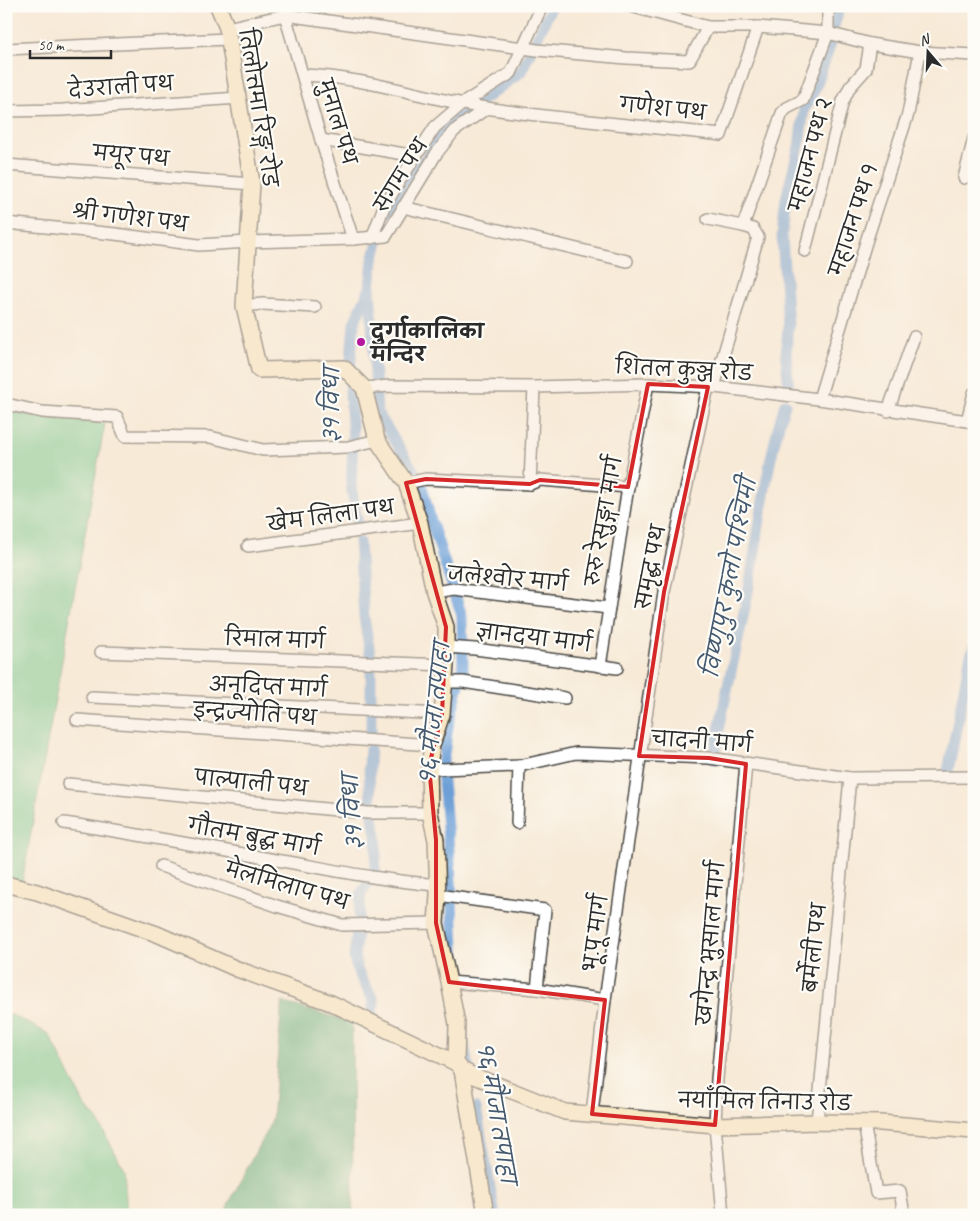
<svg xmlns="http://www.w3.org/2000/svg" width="980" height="1221" viewBox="0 0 980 1221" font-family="Caveat,'Playpen Sans Deva',sans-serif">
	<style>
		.green { fill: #71ca90; stroke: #4e7a5e }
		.forest { fill: #5cae7a; stroke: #446c52 }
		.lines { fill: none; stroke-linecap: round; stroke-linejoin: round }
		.canal { stroke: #6a9ed6; stroke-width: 11 }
		.street-casing { stroke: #4a4845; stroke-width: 14 }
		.secondary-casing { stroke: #4a4845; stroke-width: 18 }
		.street { stroke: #fff; stroke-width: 11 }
		.secondary { stroke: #f8e8c3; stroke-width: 15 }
		.marked { fill: none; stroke: #d62828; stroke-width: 4; stroke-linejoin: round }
		.poi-dot { fill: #b5179e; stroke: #fdfcf7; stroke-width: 2 }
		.labels { text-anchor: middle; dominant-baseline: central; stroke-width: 4.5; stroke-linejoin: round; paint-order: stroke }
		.street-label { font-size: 20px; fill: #2b2b2b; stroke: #fdfcf7 }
		.poi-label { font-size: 20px; font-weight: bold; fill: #2b2b2b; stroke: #fdfcf7; text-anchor: start }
		.water-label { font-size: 21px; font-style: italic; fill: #44596f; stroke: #fdfcf7 }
	</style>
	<rect width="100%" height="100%" fill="#fdfcf7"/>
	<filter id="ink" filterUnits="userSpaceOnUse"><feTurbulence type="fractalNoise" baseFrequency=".02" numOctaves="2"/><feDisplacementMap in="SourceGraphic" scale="10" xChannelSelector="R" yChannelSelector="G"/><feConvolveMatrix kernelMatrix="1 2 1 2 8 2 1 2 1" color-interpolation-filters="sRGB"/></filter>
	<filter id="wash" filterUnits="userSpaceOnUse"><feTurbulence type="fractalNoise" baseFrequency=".0096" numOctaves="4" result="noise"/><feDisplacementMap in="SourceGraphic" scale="20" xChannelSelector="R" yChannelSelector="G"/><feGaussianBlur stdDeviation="1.12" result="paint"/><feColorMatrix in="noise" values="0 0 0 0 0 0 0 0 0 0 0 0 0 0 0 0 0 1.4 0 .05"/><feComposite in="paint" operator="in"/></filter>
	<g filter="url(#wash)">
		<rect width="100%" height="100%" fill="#f7ead7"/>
		<g class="green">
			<path d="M6,410L38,417L105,423L21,888L6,884Z"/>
			<path d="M6,1012L49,1034L84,1104L98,1121L124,1169L127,1215H6Z"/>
		</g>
		<path class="forest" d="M282,1002L352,1022L353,1215H227L228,1205L272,1120Z"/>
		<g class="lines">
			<g class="canal">
				<path d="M834,26L840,6"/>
				<path d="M386,213L448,126L521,72L552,6"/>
				<path d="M382,228L373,260L370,288L377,412L421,483L431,521L462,616L463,670L448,726L442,769L450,862L456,989"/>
				<path d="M789,390L786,356L788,325L782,236L786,199L799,146L804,109L816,87L831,43"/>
				<path d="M358,524L351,486L353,440L350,394L351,358L354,323L369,290"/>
				<path d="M359,542L364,617L370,653"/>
				<path d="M371,671V732"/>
				<path d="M370,749C367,779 372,807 376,836C378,847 375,860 375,872"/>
				<path d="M714,759C723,701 738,645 749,587C760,526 766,464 785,404"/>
				<path d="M947,776L970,658L974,646"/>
				<path d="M359,915L361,894L367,885"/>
				<path d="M357,933L354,957L358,972L374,1001L371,1017"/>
				<path d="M461,1030L470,1078"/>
				<path d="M476,1108L495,1215"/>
			</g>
		</g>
	</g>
	<g filter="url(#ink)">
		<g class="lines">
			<defs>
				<g id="street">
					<path d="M630,6L708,27H758L828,33L870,44L920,52L974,55"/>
					<path d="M285,15L321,140L353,239"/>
					<path d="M227,28L285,15L537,50L626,58L689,61L708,27"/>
					<path d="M6,49L228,39"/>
					<path d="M303,75C366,77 425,99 486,108C564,120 643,126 721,135L758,27"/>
					<path d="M6,111L63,110L239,98"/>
					<path d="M321,140L416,156"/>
					<path d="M6,165L252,184"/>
					<path d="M964,178L974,138"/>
					<path d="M403,207L627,261"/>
					<path d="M708,219L743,226"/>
					<path d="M6,223L115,234L199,245L249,242L353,239L386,236L436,154L454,131L487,108"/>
					<path d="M372,238L383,209L400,180L435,127L462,104L511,73L542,6"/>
					<path d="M805,251L843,101L850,87L866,69L870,44"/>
					<path d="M244,306L262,304L315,307"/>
					<path d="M714,387L758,237L753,229L743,226L782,113L787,108L803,100L828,33V14L830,6"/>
					<path d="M364,388L390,386L534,387L648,384L714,387L819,399L974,422"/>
					<path d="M819,399L866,242L908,114L920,52"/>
					<path d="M6,404L42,412L117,417L125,436L210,437L263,450L348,447L377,440"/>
					<path d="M888,411L914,337"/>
					<path d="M967,421L974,393"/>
					<path d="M406,483L426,479L530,484L540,480L628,487"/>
					<path d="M530,484L534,387"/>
					<path d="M248,546L420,523"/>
					<path d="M434,592L454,589L608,608"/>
					<path d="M446,647L475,649L617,668"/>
					<path d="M101,652L446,665"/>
					<path d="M600,666L628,487L648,384"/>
					<path d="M445,682H463L565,698"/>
					<path d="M92,697L442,714"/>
					<path d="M77,720L432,745"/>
					<path d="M429,766L442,769L519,766L576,753L709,758L850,778L974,777"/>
					<path d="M68,784L368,813H430"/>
					<path d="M64,823C139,834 214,849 288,862C338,871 387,881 438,885"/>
					<path d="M517,823L519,766"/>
					<path d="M161,866L277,906L342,925L436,923"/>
					<path d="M438,895L545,910L537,989"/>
					<path d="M449,982L537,989L605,1000"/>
					<path d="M592,1114L605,1000L664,592L708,387"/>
					<path d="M817,1122L850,778"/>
					<path d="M864,1123L876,1193L900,1191L904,1215"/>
					<path d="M723,1215L715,1125L717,1079L746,764"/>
				</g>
				<g id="secondary">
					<path d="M218,6L227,28L252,184L244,306L259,370L344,368L364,388L377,440L406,483L420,523L434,592L446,627V665L442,714L432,745L429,766L430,813L436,840L438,895L436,923L449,982L457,1024L456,1063"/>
					<path d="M6,884L37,892L157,934L237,969L331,1003L456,1063L462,1070L472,1075L565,1112L715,1125L817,1122L881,1123L974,1131"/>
					<path d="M462,1070L486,1215"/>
				</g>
			</defs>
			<use href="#street" class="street-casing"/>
			<use href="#secondary" class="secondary-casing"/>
			<use href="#street" class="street"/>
			<use href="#secondary" class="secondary"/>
		</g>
	</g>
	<path d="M0 0H980V1221H0ZM648,384L708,387L664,592L639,756L709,758L746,764L715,1125L592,1114L605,1000L449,982L436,923V840L429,766L442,714L446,627L406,483L426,479L530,484L540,480L628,487Z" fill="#f7ead7" fill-opacity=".55" fill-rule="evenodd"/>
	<path class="marked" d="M648,384L708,387L664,592L639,756L709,758L746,764L715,1125L592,1114L605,1000L449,982L436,923V840L429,766L442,714L446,627L406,483L426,479L530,484L540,480L628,487Z"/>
	<circle class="poi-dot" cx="361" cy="342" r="5"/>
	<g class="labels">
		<g class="street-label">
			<text transform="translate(121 87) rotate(-4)">देउराली पथ</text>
			<text transform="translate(258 108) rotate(81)">तिलोत्तमा रिङ्ग रोड</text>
			<text transform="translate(663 109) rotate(6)">गणेश पथ</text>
			<text transform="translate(337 122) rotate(73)">मुनाल पथ</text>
			<text transform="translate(811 155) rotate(-75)">महाजन पथ २</text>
			<text transform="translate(131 156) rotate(5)">मयूर पथ</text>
			<text transform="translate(401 176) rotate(-58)">संगम पथ</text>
			<text transform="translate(130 218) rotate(7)">श्री गणेश पथ</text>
			<text transform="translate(854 220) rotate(-72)">महाजन पथ १</text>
			<text transform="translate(684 370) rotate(3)">शितल कुञ्ज रोड</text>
			<text transform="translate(331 516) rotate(-8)">खेम लिला पथ</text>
			<text transform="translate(604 521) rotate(-80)">रुरु रेसुङ्गा मार्ग</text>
			<text transform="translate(651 567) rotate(-79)">समृद्ध पथ</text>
			<text transform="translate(508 579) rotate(5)">जलेश्वोर मार्ग</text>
			<text transform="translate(534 638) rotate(7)">ज्ञानदया मार्ग</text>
			<text transform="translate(275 640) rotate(2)">रिमाल मार्ग</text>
			<text transform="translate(268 687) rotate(3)">अनूदिप्त मार्ग</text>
			<text transform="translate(255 714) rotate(4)">इन्द्रज्योति पथ</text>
			<text transform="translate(702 742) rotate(4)">चादनी मार्ग</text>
			<text transform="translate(251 783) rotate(6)">पाल्पाली पथ</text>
			<text transform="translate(254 837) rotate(10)">गौतम बुद्ध मार्ग</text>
			<text transform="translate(287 886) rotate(16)">मेलमिलाप पथ</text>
			<text transform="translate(596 933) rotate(-82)">भू.पू मार्ग</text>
			<text transform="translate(711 943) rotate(-85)">खगेन्द्र भुसाल मार्ग</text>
			<text transform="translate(815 948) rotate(-84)">बर्मेली पथ</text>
			<text transform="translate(765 1102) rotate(1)">नयाँमिल तिनाउ रोड</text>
		</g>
		<g class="poi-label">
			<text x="371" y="331">दुर्गाकालिका<tspan x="371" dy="23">मन्दिर</tspan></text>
		</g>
		<g class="water-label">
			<text transform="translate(332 405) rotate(-90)">३१ विधा</text>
			<text transform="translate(730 578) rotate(-79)">विष्णुपुर कुलो पश्चिमी</text>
			<text transform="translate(435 713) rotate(-84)">१६ मौजा तपाहा</text>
			<text transform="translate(353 812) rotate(-94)">३१ विधा</text>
			<text transform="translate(496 1113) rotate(80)">१६ मौजा तपाहा</text>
		</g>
	</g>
	<rect width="980" height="1221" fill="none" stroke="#fdfcf7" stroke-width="25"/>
	<g transform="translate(928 52) rotate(341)" stroke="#fdfcf7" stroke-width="4" paint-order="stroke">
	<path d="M0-4L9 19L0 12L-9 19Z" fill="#2b2b2b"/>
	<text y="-8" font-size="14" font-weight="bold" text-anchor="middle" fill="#2b2b2b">N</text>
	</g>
	<path d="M30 50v8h81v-8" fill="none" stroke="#2b2b2b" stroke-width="2.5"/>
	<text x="38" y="50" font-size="15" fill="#2b2b2b" stroke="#fdfcf7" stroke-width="4" paint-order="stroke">50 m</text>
</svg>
